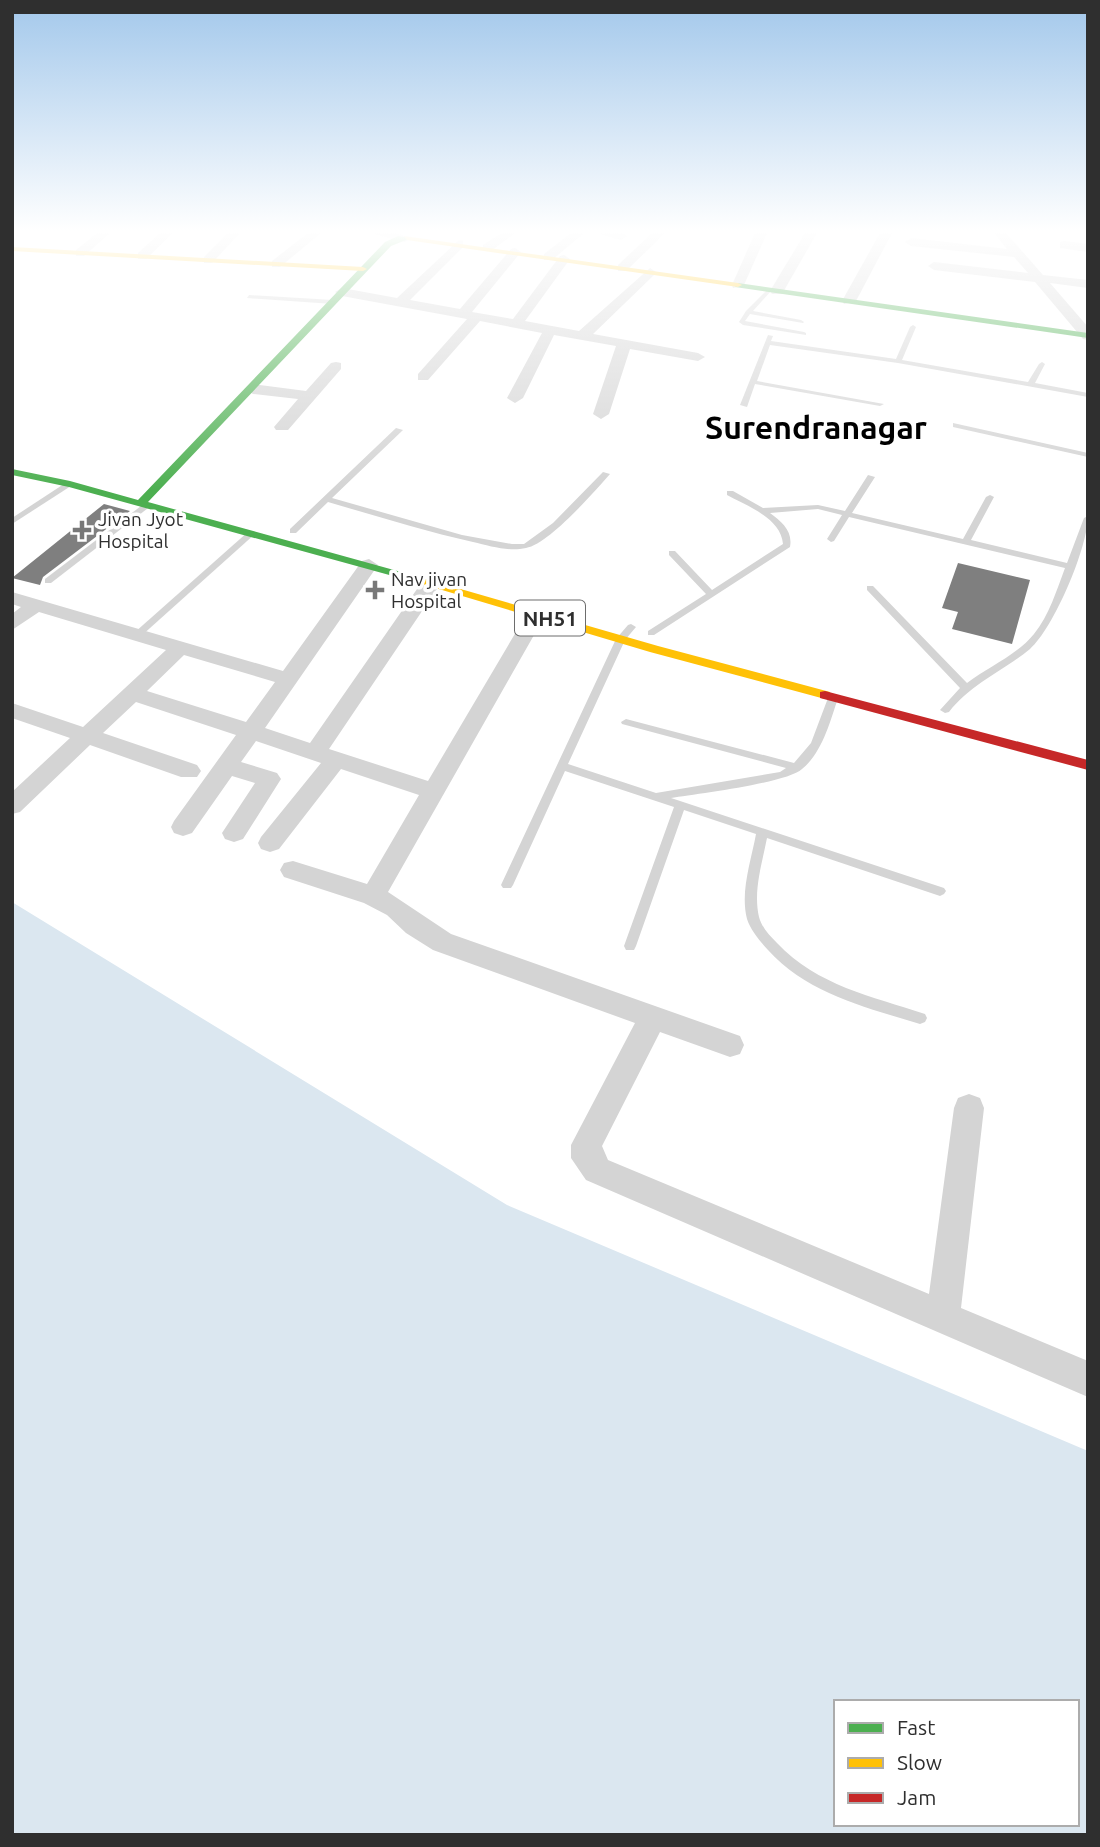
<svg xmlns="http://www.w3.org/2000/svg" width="1100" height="1847" viewBox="0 0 1100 1847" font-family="Ubuntu,sans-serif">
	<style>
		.water { fill: #dbe7f0; fill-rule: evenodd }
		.building { fill: #7f7f7f }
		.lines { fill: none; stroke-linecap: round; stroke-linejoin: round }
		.lane { fill: #d4d4d4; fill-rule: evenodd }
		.street { fill: #d4d4d4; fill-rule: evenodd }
		.fast { fill: #4caf50; fill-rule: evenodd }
		.slow { fill: #ffc107; fill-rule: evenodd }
		.jam { fill: #c62828; fill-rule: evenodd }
		.poi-dot { fill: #787878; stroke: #fff; stroke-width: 2.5 }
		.labels { text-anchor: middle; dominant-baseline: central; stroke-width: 7; stroke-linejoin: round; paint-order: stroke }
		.far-poi-label { font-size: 19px; fill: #2f2f2f; stroke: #fff; text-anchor: start }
		.shield { fill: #fff; stroke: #6d6d6d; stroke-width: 2 }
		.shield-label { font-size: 21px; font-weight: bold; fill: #2f2f2f }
		.far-town-label { font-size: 32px; font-weight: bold; fill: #000; stroke: #fff }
	</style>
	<rect width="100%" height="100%" fill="#fff"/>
	<path class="water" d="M12,902L507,1205L1088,1451V1835H12ZM836,1702H1077V1824H836Z"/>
	<g class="building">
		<path d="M104,504L130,511L43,577L40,585L12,578Z"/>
		<path d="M958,563L1030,580L1012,644L952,629L958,612L942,608Z"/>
	</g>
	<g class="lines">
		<g class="lane">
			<path d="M769,288L772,290L753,311L801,320L804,322L803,323L750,314L745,321L804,332L806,333V335L743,325L739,322L746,311Z"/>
			<path d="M249,295L333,300L336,302L333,304L247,298Z"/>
			<path d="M913,325L916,327L902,360L1028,382L1039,364L1042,362L1045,364L1035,383L1088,393V397L898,363L770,345L757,381L884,404L880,406L755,384L747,407L740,405L768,335L773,336L771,341L896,359L910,327Z"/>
			<path d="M953,423L1088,453V457L953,427Z"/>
			<path d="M396,428L403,430L332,498L462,535L512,544H524L553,523L603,472L610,474C594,492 549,544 526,548C509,552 490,546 473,542C424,531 376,516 328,502L296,533H290V529Z"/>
			<path d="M868,475L875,477L852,513L963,539L986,497L990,495L994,497L971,540L1067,563L1084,518L1088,516C1088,547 1054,628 1030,649C1003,671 971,684 949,712L945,713L940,710L960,688L867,590V586H873L967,683C988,667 1017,655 1034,634C1049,616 1057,589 1065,568L849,517L834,541L831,542L827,539L842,515L818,509L770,513C782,522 793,531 790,547L654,635H648V631L706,594L669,555V551H675L712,590L783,544C781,518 747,506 727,495V491H733L763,508L818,505L845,511Z"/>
			<path d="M67,482L74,484L12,524V518Z"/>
			<path d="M145,503L152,505L51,583H45V579Z"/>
			<path d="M249,531L256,533L140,637H134V633Z"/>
			<path d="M631,624L636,627L625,640L568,764L656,793L780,772L786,768L622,724L621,722L626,719L794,763L811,743L828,698L829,696H837L838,698C830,722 822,753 802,769C787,783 697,794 671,798L944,888L946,891L944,894L940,896L767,838C762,864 753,891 759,917C762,928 770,936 777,943C818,986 871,996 925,1014L927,1018L925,1022L920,1024C865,1007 808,994 768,950C760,941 751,931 747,919C740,892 751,861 756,834L684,810L636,946L634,950H626L624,946L674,807L565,771L513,885L511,888H503L501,885L616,639L628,625Z"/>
		</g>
		<g class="street">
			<path d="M97,233H110L84,256H76V250Z"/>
			<path d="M160,233H173L146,259H138V253Z"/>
			<path d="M228,233H240L212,263H204V257Z"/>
			<path d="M308,233H321L280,267H272V261Z"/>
			<path d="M370,233H395L411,238L405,242Z"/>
			<path d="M502,233H515L491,251H483V245Z"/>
			<path d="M571,233H584L552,260H544V254Z"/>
			<path d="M596,233H622L627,236L621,240Z"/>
			<path d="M652,233H665L626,271H618V265Z"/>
			<path d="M755,233H767L744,285L733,288L732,285Z"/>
			<path d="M805,233H817L782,294H772L770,291Z"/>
			<path d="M880,233H892L856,301L844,304L842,301Z"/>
			<path d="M994,233H1006L1043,275L1088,280V288L1050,283L1088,327V340L1083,339L1035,282L934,270L928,266L934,262L1028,273L1014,257L911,246L905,242L911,238L1007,249Z"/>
			<path d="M459,240L463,241V247L410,300L460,309L511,249L515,248L521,252L472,312L513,319L560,256L564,255L570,259L525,321L579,331L650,268L656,272L654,275L593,334L698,353L705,357L698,361L630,349L609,414L601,419L593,414L616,346L554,335L523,398L515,403L507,398L542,333L480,321L428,380H418V374L467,319L342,296L335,292L342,288L397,298Z"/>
			<path d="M1064,241L1088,244V252L1060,248V242Z"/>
			<path d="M336,362L341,363V369L288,430H276L274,427L298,399L253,394L245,389L253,384L306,391L331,363Z"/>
			<path d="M369,559L378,565L265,728L310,743L424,579H438L441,583L329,749L428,781L529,610H543L546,614L388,892L451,934L740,1036L744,1045L740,1054L730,1057L660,1032L602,1146L608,1160L929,1294L954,1108L958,1098L969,1094L980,1098L984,1108L961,1308L1088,1361V1397L586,1180L571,1158V1145L635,1023L433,950L406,933L387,915L364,903L284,877L280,870L284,863L293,861L367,884L419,795L341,769L279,849L270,852L261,849L258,843L261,837L321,763L256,741L241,762L277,773L281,779L243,839L234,842L225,839L222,833L255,783L232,776L192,833L183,836L174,833L171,827L174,821L236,735L136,702L103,733L197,765L201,771L197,777H181L90,745L20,812L12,814V792L70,738L12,718V703L83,727L166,650L39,612L12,630V614L21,607L12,604V592L283,671L362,561ZM184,655L275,682L246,722L147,691Z"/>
		</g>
		<g class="fast">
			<path d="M398,236L411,238L391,246L148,502L430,580V584H422L69,487L12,475V469L70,481L138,500L385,242Z"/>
			<path d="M738,283L1088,333V338L735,287Z"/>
		</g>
		<g class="slow">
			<path d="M404,236L738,283L742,285L738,287L407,240Z"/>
			<path d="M12,247L363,267L367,269L363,271L12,251Z"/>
			<path d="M426,579L658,646L830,692L831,695L825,699L650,652L422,584V580Z"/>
		</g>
		<path class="jam" d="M825,691L1088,760V770L820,698V692Z"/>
	</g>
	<linearGradient id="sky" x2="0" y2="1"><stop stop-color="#a3c8eb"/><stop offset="0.47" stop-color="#fff"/><stop offset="1" stop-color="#fff" stop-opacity="0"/></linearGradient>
	<rect width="1100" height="491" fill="url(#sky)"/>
	<g class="poi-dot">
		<path d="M78.5 519.5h7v7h7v7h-7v7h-7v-7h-7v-7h7z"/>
		<path d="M371.5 579.5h7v7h7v7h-7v7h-7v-7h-7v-7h7z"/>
	</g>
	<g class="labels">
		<g class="far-poi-label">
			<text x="98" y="519">Jivan Jyot<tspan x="98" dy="22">Hospital</tspan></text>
			<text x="391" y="579">Nav jivan<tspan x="391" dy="22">Hospital</tspan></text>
		</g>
		<rect class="shield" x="515" y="600.5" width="70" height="35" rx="5"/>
		<g class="shield-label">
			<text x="550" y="618">NH51</text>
		</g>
		<g class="far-town-label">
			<text x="816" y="427">Surendranagar</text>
		</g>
	</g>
	<rect width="1100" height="1847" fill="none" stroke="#2f2f2f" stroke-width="28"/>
	<rect x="834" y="1700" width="245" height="126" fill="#ffffff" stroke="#acacac" stroke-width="2"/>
	<rect x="848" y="1723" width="35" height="10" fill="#4caf50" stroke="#acacac" stroke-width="2"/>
	<text x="897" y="1735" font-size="21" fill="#2f2f2f">Fast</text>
	<rect x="848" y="1758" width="35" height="10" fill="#ffc107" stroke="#acacac" stroke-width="2"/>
	<text x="897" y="1770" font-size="21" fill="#2f2f2f">Slow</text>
	<rect x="848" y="1793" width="35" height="10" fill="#c62828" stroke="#acacac" stroke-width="2"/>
	<text x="897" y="1805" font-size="21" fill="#2f2f2f">Jam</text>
</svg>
